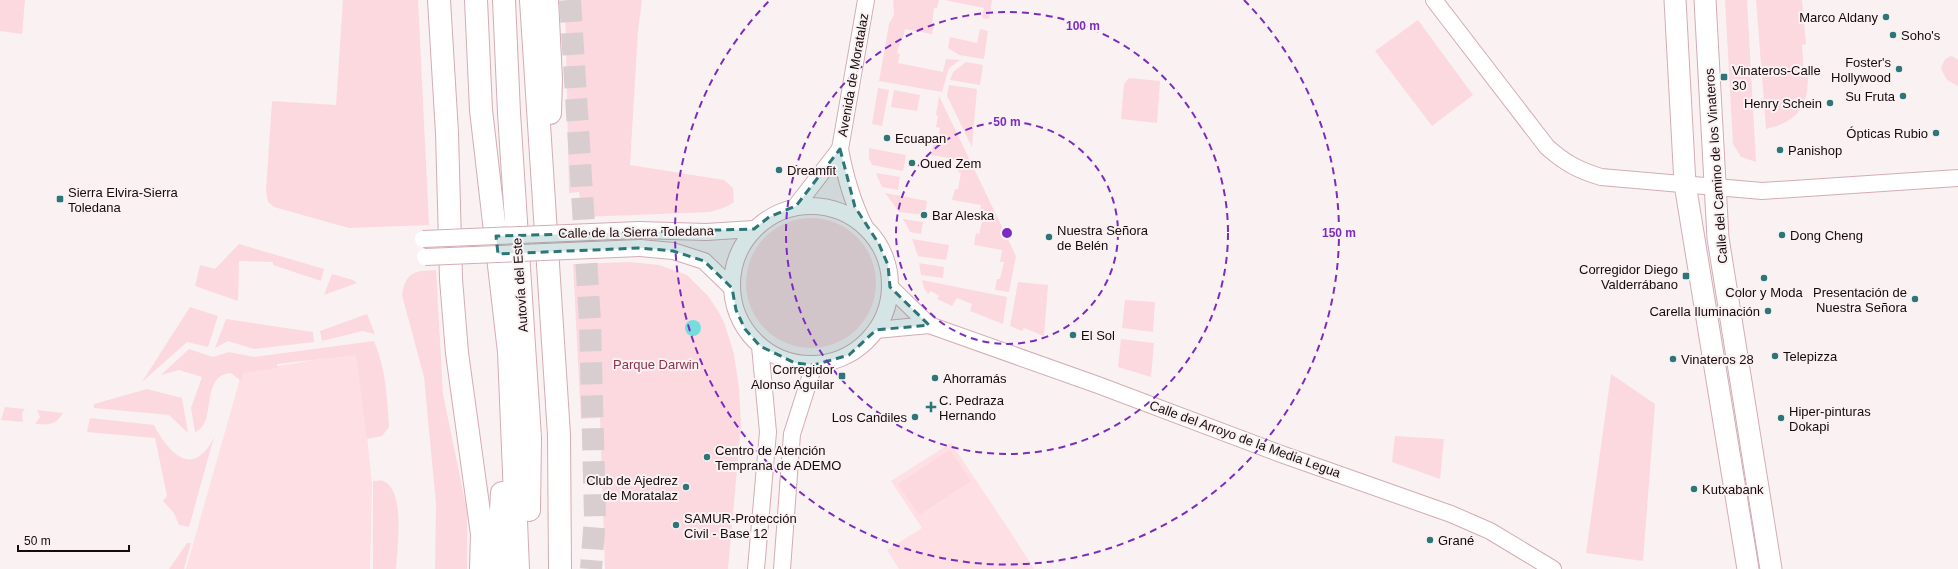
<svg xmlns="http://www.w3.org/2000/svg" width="1958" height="569" viewBox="0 0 1958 569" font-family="Helvetica,sans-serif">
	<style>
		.built { fill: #fddfe4 }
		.green { fill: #fcd9df }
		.water { fill: #76dddd }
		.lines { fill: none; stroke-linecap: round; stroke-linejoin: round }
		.highway-tunnel { stroke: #d8ced0; stroke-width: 22; stroke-dasharray: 22 11; stroke-linecap: butt }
		.minor-casing { stroke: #d4acb3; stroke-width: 18 }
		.major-casing { stroke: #d4acb3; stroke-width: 23 }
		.highway-casing { stroke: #d4acb3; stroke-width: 24 }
		.minor { stroke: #fff; stroke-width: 16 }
		.major { stroke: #fff; stroke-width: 21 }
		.highway { stroke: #fff; stroke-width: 22 }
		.minor-bridge-casing { stroke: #d4acb3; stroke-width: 18; stroke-linecap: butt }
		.minor-bridge { stroke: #fff; stroke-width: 16 }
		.marked { fill: #2d7677; fill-opacity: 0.2; stroke: #2d7677; stroke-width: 3; stroke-dasharray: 8 5; stroke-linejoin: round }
		.ring { fill: none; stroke: #7b2cbf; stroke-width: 2; stroke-dasharray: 7 5 }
		.poi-dot { fill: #2d7677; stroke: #faf1f3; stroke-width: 1.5 }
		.labels { text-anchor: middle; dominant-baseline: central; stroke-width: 4; stroke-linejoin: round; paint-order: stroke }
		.poi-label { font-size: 13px; fill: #170a0c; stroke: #faf1f3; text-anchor: start }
		.street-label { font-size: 13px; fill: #170a0c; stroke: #faf1f3 }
		.park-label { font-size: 13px; fill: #8e324b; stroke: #faf1f3 }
		.centre { fill: #7b2cbf; stroke: #faf1f3; stroke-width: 2 }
		.ring-label { font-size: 12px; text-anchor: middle; font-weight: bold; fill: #7b2cbf; stroke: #faf1f3; stroke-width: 4; stroke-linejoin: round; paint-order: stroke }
	</style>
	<rect width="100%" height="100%" fill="#faf1f3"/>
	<g class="built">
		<path d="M358,353L372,483L370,569H186L242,372Z"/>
		<path d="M951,443L1013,536L1034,569H899L887,550L922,528L891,481Z"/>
	</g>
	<g class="green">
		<path d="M0,0H25L22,34L0,31Z"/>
		<path d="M343,0H418L429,225L349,228L274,207L268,202L266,191L272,101L336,105Z"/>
		<path d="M565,0H642L638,31L630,165L724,180L733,188L734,202L726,207L710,212L583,217L579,192L569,193Z"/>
		<path d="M893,0H939L937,8H934L932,24L934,25L932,34L905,29L903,38H901L897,53L900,54L898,63L943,72L946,59L960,60L949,68L942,92L879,81L889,24L894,15Z"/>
		<path d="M944,0H992L989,19L982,18L984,8Z"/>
		<path d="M1725,0H1747L1756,162L1741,157L1733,144Z"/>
		<path d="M1756,0H1802L1806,44L1802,45L1804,77H1808C1808,108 1796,122 1766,129Z"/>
		<path d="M1418,20L1473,95L1432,126L1375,51Z"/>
		<path d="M980,29L988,31L984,59L959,55L948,48L950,37L977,43Z"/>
		<path d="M1952,56L1958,60V86L1947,80L1941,69C1943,62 1945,57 1952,56Z"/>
		<path d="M966,62L983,65L980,85L950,80L953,72Z"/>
		<path d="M1129,78L1160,81L1157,123L1121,119L1124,84Z"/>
		<path d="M949,85L977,89L972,147L947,96Z"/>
		<path d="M878,88L889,90L882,126L872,124Z"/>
		<path d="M894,90L920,95L917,111L891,107Z"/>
		<path d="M939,96L1016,256L1009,292L995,290L997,279H1000L1004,262H1000L1002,250L974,245L976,233L979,234L983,218L979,216L981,205L952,200L955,189H958L961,173L958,172L960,160L931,155L933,144H937L940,128L936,127L938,116L936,115Z"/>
		<path d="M869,148L906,155L903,171L872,165L869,158Z"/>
		<path d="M876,173L900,177L898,190L882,187Z"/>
		<path d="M885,193L927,201L925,215L899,212Z"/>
		<circle cx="811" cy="283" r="65"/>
		<path d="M903,219L923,222L921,234L910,232Z"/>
		<path d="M912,239L949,245L946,260L918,256Z"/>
		<path d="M239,244L324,269L321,281L273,265V262L239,261L238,301L195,286L200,265L215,269Z"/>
		<path d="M630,262L659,265L687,275L708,296L718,311L724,322L734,354L739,388L741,425L728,569H605L600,418L581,419L573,264Z"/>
		<path d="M919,263L944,267L943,278L921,275Z"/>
		<path d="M436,270L443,394L467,511V569H435L436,504L424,377L402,295C406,272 414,271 436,270Z"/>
		<path d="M332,274L353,280L357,283L324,295Z"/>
		<path d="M922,280L1007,297L1003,324L970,311L972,304L957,298L952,306L937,299L939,296L931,291L928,294L924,288Z"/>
		<path d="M1018,282L1048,285L1044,336L1024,328L1022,331L1010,326Z"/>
		<path d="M1125,300L1155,302L1153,332L1122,328Z"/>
		<path d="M190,307L218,316L208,347L187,342L142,382Z"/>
		<path d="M367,314L375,334L362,331L322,341L320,331Z"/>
		<path d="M226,319L313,332L314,342L254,349L228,341L215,348Z"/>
		<path d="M1121,339L1154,343L1151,377L1118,367Z"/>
		<path d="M374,341C386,369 387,397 389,427L382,436L367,439L356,355L277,364V368L243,373L241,381L231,373C199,375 218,424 195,432L191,408L202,377L179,370L161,375L189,349L213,357L229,352L254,357Z"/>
		<path d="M1611,374L1655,404L1643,561L1586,553Z"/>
		<path d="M147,389L182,398L188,433L169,415L94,408V404Z"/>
		<path d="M5,407L25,409L22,413L23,422L1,420Z"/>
		<path d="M37,410L63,413C56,425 48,425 35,424L40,417Z"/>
		<path d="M90,418L154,425C162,441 183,473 203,453C208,449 211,443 214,437L189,527L179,525L174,513L163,501L167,496L155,438L87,432Z"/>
		<path d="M1395,436L1444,439L1440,479L1392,462Z"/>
		<path d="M950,450L971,481L919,515L898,484Z"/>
		<path d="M373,481C376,481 380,480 383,481C406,489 397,550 396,569H373Z"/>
		<path d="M187,543H191L184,569H169Z"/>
	</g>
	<circle class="water" cx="693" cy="328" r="8"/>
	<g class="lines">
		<path class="highway-tunnel" d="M570,0L590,321L595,517L591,569"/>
		<defs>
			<g id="minor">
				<path d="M1434,0L1547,147C1565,163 1578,170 1601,177L1762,191L1958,178"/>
				<circle cx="811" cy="285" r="79"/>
				<path d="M796,206L840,149"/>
				<path d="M864,225C852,201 845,176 840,149L866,0"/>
				<path d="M639,230L706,232L754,229"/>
				<path d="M640,248L673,251L704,261L732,288"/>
				<path d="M890,287L929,325L1098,385L1281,454L1451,514L1490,531L1553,569"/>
				<path d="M876,330L929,325"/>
				<path d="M756,569L768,432L760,346"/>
				<path d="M782,569L792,434L814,365"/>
			</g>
			<g id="major">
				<path d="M1675,0L1685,184L1748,569"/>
				<path d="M1705,0L1718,238L1771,569"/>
			</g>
			<g id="highway">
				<path d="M439,0L447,133L451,279L457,353L482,534L481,569"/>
				<path d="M476,0L481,110L509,352L518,569"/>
				<path d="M504,0L509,113L530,438L529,510"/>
				<path d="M531,0L559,435L560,569"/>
				<path d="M547,0L551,79L550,113"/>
				<path d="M496,569L499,545L502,493"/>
			</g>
		</defs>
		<use href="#minor" class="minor-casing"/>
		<use href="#major" class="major-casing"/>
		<use href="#highway" class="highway-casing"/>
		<use href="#minor" class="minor"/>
		<use href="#major" class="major"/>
		<use href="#highway" class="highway"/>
		<defs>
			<g id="minor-bridge">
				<path d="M423,239L639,230"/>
				<path d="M425,257L640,248"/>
			</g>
		</defs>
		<use href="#minor-bridge" class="minor-bridge-casing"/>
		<use href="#minor-bridge" class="minor-bridge"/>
	</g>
	<path class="marked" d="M840,149L855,207L879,244L888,265L890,287L929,325L876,330L849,355L814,365L795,363L760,346L745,329L736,310L732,288L704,261L673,251L640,248L498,254L496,236L754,229L769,217L796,206Z"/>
	<g class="ring">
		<circle cx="1007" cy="233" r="111"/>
		<circle cx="1007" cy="233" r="221"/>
		<path d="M1244 0A332 332 0 1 1 770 0"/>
	</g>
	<g class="poi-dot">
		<circle cx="1886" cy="17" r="4"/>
		<circle cx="1893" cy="35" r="4"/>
		<circle cx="1899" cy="69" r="4"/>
		<rect x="1720" y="73" width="8" height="8" rx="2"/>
		<circle cx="1903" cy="96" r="4"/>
		<circle cx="1830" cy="103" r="4"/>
		<circle cx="1936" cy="133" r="4"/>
		<circle cx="887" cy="138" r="4"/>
		<circle cx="1780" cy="150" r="4"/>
		<circle cx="912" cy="163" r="4"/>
		<circle cx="779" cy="170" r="4"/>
		<rect x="56" y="195" width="8" height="8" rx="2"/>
		<circle cx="924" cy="215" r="4"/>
		<circle cx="1782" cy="235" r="4"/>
		<circle cx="1049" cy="237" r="4"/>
		<rect x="1682" y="272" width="8" height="8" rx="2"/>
		<circle cx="1764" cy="278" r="4"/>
		<circle cx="1915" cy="299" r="4"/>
		<circle cx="1768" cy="311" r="4"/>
		<circle cx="1073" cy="335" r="4"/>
		<circle cx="1775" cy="356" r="4"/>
		<circle cx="1673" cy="359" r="4"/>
		<rect x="838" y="372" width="8" height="8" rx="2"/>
		<circle cx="935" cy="378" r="4"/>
		<path d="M929 401h4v4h4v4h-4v4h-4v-4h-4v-4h4z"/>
		<circle cx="915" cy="417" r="4"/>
		<circle cx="1781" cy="418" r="4"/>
		<circle cx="707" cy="457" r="4"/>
		<circle cx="686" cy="487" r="4"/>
		<circle cx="1694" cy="489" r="4"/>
		<circle cx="676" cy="525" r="4"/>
		<circle cx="1430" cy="540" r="4"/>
	</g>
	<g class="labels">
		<g class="poi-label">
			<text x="1878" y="17" text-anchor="end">Marco Aldany</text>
			<text x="1901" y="35">Soho's</text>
			<text x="1891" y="62" text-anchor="end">Foster's<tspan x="1891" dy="15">Hollywood</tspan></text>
			<text x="1732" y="70">Vinateros-Calle<tspan x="1732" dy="15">30</tspan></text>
			<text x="1895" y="96" text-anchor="end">Su Fruta</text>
			<text x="1822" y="103" text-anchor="end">Henry Schein</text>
			<text x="1928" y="133" text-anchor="end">Ópticas Rubio</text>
			<text x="895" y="138">Ecuapan</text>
			<text x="1788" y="150">Panishop</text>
			<text x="920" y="163">Oued Zem</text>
			<text x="787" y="170">Dreamfit</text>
			<text x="68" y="192">Sierra Elvira-Sierra<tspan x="68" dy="15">Toledana</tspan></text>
			<text x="932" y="215">Bar Aleska</text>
			<text x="1057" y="230">Nuestra Señora<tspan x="1057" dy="15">de Belén</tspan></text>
			<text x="1790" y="235">Dong Cheng</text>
			<text x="1678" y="269" text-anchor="end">Corregidor Diego<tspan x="1678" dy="15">Valderrábano</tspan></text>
			<text x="1764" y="292" text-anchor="middle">Color y Moda</text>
			<text x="1907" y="292" text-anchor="end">Presentación de<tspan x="1907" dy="15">Nuestra Señora</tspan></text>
			<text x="1760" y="311" text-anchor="end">Carella Iluminación</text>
			<text x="1081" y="335">El Sol</text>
			<text x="1783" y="356">Telepizza</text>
			<text x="1681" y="359">Vinateros 28</text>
			<text x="834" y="369" text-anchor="end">Corregidor<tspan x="834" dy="15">Alonso Aguilar</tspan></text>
			<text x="943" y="378">Ahorramás</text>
			<text x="939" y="400">C. Pedraza<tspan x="939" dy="15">Hernando</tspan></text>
			<text x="1789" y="411">Hiper-pinturas<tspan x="1789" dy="15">Dokapi</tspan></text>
			<text x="907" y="417" text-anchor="end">Los Candiles</text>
			<text x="715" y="450">Centro de Atención<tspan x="715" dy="15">Temprana de ADEMO</tspan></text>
			<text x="678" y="480" text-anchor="end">Club de Ajedrez<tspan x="678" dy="15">de Moratalaz</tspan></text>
			<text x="1702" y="489">Kutxabank</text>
			<text x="684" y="518">SAMUR-Protección<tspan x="684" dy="15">Civil - Base 12</tspan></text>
			<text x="1438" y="540">Grané</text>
		</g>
		<g class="street-label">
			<text transform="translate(853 75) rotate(-80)">Avenida de Moratalaz</text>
			<text transform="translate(1716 166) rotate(-94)">Calle del Camino de los Vinateros</text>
			<text transform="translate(636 232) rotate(-1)">Calle de la Sierra Toledana</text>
			<text transform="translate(520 285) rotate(-94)">Autovía del Este</text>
			<text transform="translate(1245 439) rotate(20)">Calle del Arroyo de la Media Legua</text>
		</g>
		<g class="park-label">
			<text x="656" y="364">Parque Darwin</text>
		</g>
	</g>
	<circle cx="1007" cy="233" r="6" class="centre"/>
	<g class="ring-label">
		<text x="1083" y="30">100 m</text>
		<text x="1007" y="126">50 m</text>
		<text x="1339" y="237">150 m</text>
	</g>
	<path d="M18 545v6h111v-6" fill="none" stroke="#170a0c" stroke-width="2"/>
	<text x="24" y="545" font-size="12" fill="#170a0c" stroke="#faf1f3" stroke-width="3" paint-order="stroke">50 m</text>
</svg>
